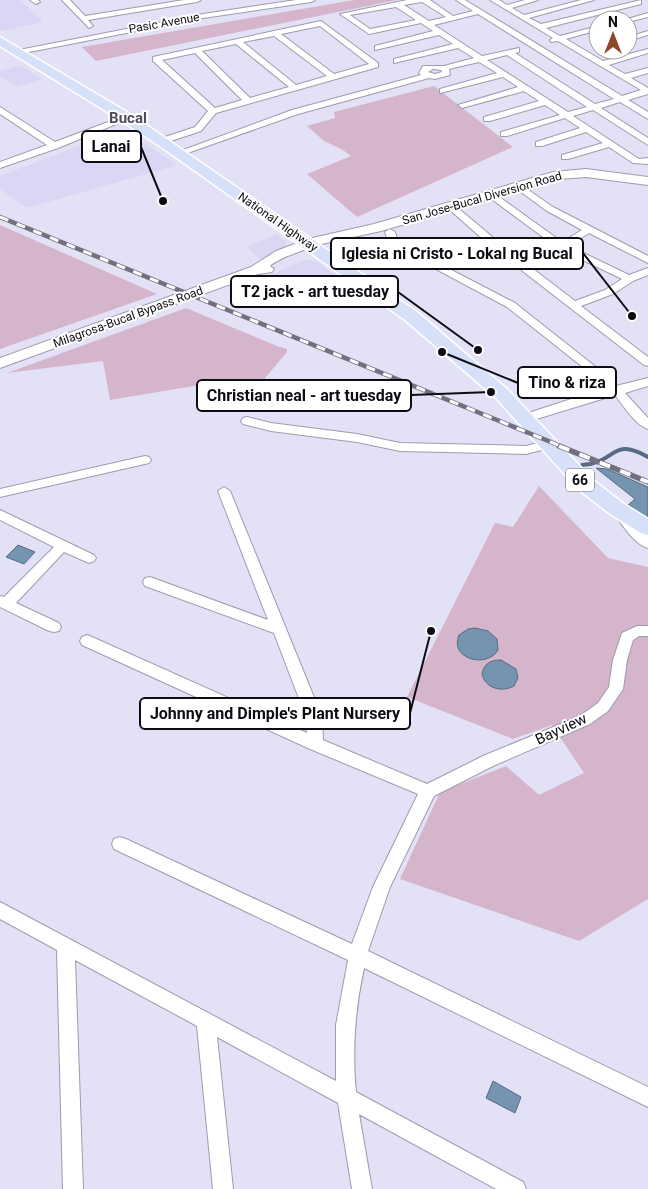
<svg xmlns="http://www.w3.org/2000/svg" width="648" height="1189" viewBox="0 0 648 1189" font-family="Roboto,sans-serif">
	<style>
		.built { fill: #dad7f4 }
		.green { fill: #d5b5cc }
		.water { fill: #7594af; stroke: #566b80 }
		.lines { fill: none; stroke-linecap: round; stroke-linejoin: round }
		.stream { stroke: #566b80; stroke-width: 4 }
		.minor-casing { stroke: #9d9bae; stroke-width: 2 }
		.secondary-casing { stroke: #9d9bae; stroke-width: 2 }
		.primary-casing { stroke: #fff; stroke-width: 3 }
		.minor { fill: #fff; fill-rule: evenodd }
		.secondary { fill: #fff; fill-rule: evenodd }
		.primary { fill: #d6e0f9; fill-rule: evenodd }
		.rail-far1-casing { stroke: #72707e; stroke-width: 4.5 }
		.rail-casing { stroke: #72707e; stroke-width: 5.5 }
		.rail-far1 { stroke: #fff; stroke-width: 3; stroke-dasharray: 9; stroke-linecap: butt }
		.rail { stroke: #fff; stroke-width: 4; stroke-dasharray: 11; stroke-linecap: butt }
		.labels { text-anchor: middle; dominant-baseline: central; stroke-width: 4; stroke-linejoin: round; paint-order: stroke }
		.far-street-label { font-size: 12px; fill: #0d0c13; stroke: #fff }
		.shield { fill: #fff; stroke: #56555a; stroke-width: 1 }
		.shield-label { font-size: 14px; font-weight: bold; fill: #0d0c13 }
		.far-quarter-label { font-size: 15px; font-weight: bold; fill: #4d4b5c; stroke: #fff }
		.street-label { font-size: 15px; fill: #0d0c13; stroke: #fff }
		.leader { fill: none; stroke: #0d0c13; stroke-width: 2 }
		.callout-dot { fill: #0d0c13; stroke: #fff; stroke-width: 2 }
		.callout { fill: #fff; stroke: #0d0c13; stroke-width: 2 }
		.callout-label { font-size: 16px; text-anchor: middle; font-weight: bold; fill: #0d0c13 }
	</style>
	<rect width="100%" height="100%" fill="#e3e1f6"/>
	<g class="built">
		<path d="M0,0H21L43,22L3,31L0,29Z"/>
		<path d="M20,65L42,79L17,87L0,76V71Z"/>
		<path d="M123,129L177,165L27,208L0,189V176Z"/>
		<path d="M0,214L195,294L601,459L597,464L549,444L0,219Z"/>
		<path d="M277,234L286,242L287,246L283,250L261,260L247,247Z"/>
		<path d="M308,260L317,262L343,280L306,300L264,278L302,261Z"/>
	</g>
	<g class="green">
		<path d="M354,0H397L96,61L82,47Z"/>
		<path d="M434,86L513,147L357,217L307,174L351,156L343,150L324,141L307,126L335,118L334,112Z"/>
		<path d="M0,225L157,294L0,349Z"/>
		<path d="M186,308L277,346L287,349V352L260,384L233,399L213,395L206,384L110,400L103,361L7,373Z"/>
		<path d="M539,486L608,558L648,567V899L579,941L400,879L440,792L506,766L539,795L584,773L552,725L513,739L407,697L495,523L513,527Z"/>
	</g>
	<g class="water">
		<path d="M596,468L607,469L648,487V519L631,511L633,508L628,505L635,499Z"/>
		<path d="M18,545L35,552L24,564L6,557Z"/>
		<path d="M475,628L488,631L497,639L498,650C487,669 449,659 459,635L468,629Z"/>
		<path d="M501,660L516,669L518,678L514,686C501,693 485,688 482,674C484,663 491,660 501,660Z"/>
		<path d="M493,1081L521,1097L515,1113L486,1098Z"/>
	</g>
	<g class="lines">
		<path class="stream" d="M582,465C617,463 611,436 648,457"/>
		<defs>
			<g id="minor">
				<path d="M30,0H38L40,2L36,4Z"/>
				<path d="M62,0H70L85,16L184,0H201L197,2L88,20L93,26L89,28Z"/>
				<path d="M296,0H315L311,2L203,18L19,54L15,52L19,50L203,14Z"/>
				<path d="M407,0H430L453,16L473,11L456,0H465L622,96L641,90L558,41L551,42L550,40L553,38L490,0H499L507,5L525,0H538L512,8L524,15L581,0H594L529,18L541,24L641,0V4L546,28L560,36L598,26V30L566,39L603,61L648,49V53L609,65L625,74L648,68V73L631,78L648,88V94L628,100L648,112V119L620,102L601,108L648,138V145L593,110L573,116L639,159L648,158V164L633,163L609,147L568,159H562V155L603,143L586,132L542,146H536V142L580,128L565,118L507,136H501V132L560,115L545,105L490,121H484V117L539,101L524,91L462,108L458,105L518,87L503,77L440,93V89L497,73L479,62L449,69L450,75L435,79L429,78L298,114L182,155H176L175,153L292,110L421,75L419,73L423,66H444L474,58L458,48L394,63V59L453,44L439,35L375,50V46L433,31L421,23L369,34L340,14ZM422,2L446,17L429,21L404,5ZM396,7L416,20L370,29L350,15ZM478,14L614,99L595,104L515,53L519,52V48L482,56L434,25ZM507,55L587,107L568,112L487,60ZM433,69L441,70L442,72L435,74L428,72Z"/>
				<path d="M648,13V17L628,22V20H624Z"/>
				<path d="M321,21L378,63V67L216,113L201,131L165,143H159V139L195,127L208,111L153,61V57ZM320,26L369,64L334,74L281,34ZM274,36L327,76L296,85L243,42ZM236,44L289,87L250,98L202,51ZM195,53L242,100L215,108L162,60Z"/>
				<path d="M648,31V35L628,41V37Z"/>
				<path d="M0,107L55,142L124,116L131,118L58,148L0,168V162L47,145L0,114Z"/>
				<path d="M524,187L553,207L648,256V263L589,233L569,246L629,275L648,268V275L633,281L613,294L581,306L648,357V366L644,365L494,249L451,211L453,209H459L502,245L575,301L605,290L622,279L558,248L490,198L495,195L498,196L562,242L582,230L547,211L521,192L519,190Z"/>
				<path d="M390,229L395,232L398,241L413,250L515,303L597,368L612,387L648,378V386L625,393L648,418V429C635,425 623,405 615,395L530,421H522L520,418L522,415L602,389L589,372L507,307L389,244L385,232Z"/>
				<path d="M247,417L271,423L357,434L400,443L526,446L549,440L555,444L553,447L526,454L400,451L357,442L271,431L243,424L241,421L243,418Z"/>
				<path d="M145,456L149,457L151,460L149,463L0,497V489Z"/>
				<path d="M224,487L230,491L322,717L323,740L427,784L483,756L580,716L598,703L609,687L613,660L622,633L637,626H648V636H639L633,640L627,660L623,689L608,711L590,724L493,766L434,796L390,887L368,951L648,1087V1107L364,968C355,1009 352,1050 356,1092L523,1182L526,1189H496L359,1114L372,1189H352L338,1103L217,1037L233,1189H213L197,1026L75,960L83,1189H63L57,950L0,919V902L336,1081V1025L348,960L114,849L112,844L114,839L120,837L126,839L352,944L373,887L418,794L310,749L82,645L80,641L82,637L87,635L92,637L307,733L306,717L274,633L145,586L143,582L145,578L150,577L268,620L218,491Z"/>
				<path d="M620,507C628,510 641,529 648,535V548C634,544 621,524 614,512L615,509Z"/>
				<path d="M0,510L94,555L96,558L94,561L89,563L64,552L16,603L59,623L61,627L59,631L54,632L49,631L0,607V596L4,597L54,547L0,520Z"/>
			</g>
			<path id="secondary" d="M586,169L648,177V185L586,177L558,179L381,231L317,245L285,257L272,264L270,266L274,269L272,272L258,274L0,368V358L251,267L276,251L308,239L374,224L553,172Z"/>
			<path id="primary" d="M0,37L132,115L417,312L508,390L593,480L624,504L648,519V535L641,533L610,514L579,490L496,398L405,320L167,151L122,121L0,46Z"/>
		</defs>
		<use href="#minor" class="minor-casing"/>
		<use href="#secondary" class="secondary-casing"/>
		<use href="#primary" class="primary-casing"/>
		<use href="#minor" class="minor"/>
		<use href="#secondary" class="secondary"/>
		<use href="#primary" class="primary"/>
		<defs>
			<path id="rail-far1" d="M0,217L563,447"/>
			<path id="rail" d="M559,446L648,482"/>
		</defs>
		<use href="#rail-far1" class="rail-far1-casing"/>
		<use href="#rail" class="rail-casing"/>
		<use href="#rail-far1" class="rail-far1"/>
		<use href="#rail" class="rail"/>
	</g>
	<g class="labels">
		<g class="far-street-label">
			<text transform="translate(164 23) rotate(-10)">Pasic Avenue</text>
			<text transform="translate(482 198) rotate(-16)">San Jose-Bucal Diversion Road</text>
			<text transform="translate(278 222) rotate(35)">National Highway</text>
			<text transform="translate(128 317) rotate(-20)">Milagrosa-Bucal Bypass Road</text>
		</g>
		<rect class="shield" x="566" y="468.5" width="28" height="23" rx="4"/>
		<g class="shield-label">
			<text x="580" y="480">66</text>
		</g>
		<g class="far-quarter-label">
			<text x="128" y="118">Bucal</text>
		</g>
		<g class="street-label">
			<text transform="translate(561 729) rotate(-25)">Bayview</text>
		</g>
	</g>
	<path class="leader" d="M163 201L141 147M632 316L583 253M478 350L398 292M442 352L518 383M491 392L411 395M431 631L410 713"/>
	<g class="callout-dot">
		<circle cx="163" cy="201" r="5"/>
		<circle cx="632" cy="316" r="5"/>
		<circle cx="478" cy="350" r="5"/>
		<circle cx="442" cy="352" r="5"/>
		<circle cx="491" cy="392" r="5"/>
		<circle cx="431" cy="631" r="5"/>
	</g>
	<g class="callout">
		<rect x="82" y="131" width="59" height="31" rx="5"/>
		<rect x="331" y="238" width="252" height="31" rx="5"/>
		<rect x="231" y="276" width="167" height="31" rx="5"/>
		<rect x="518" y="367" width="98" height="31" rx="5"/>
		<rect x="197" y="380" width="214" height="31" rx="5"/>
		<rect x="140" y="698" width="270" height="31" rx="5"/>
	</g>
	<g class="callout-label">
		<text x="111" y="152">Lanai</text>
		<text x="457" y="259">Iglesia ni Cristo - Lokal ng Bucal</text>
		<text x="315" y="297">T2 jack - art tuesday</text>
		<text x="567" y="388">Tino &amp; riza</text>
		<text x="304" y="401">Christian neal - art tuesday</text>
		<text x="275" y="719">Johnny and Dimple's Plant Nursery</text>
	</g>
	<g transform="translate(613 35)"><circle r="24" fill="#ffffff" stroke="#9e9ea1"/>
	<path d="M0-4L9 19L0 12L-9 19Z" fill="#8f4725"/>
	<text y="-8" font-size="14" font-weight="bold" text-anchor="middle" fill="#0d0c13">N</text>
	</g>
</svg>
